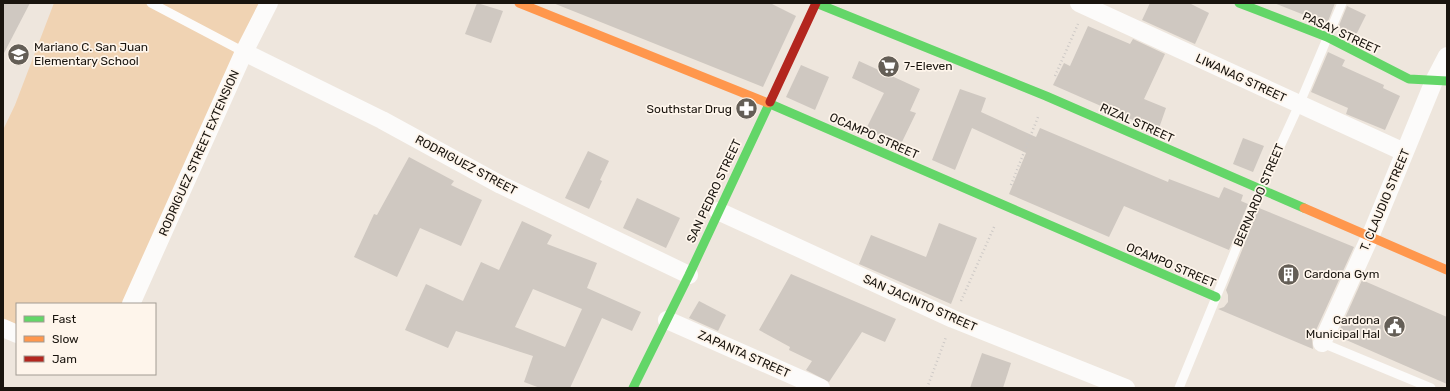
<svg xmlns="http://www.w3.org/2000/svg" width="1450" height="391" viewBox="0 0 1450 391" font-family="Rubik,sans-serif">
	<style>
		.green { fill: #f0d3b3 }
		.building { fill: #cfc8c1; fill-rule: evenodd }
		.lines { fill: none; stroke-linecap: round; stroke-linejoin: round }
		.path { stroke: #ccc8c5; stroke-width: 2.5; stroke-dasharray: 1 3; stroke-linecap: butt }
		.lane { stroke: #fcfbfa; stroke-width: 9 }
		.street { stroke: #fcfbfa; stroke-width: 18 }
		.fast { stroke: #63d668; stroke-width: 9 }
		.slow { stroke: #ff974d; stroke-width: 9 }
		.jam { stroke: #b3261e; stroke-width: 9 }
		.labels { text-anchor: middle; dominant-baseline: central; stroke-width: 3.5; stroke-linejoin: round; paint-order: stroke }
		.street-label { font-size: 12px; fill: #19140e; stroke: #fef5eb }
		.poi-label { font-size: 12px; fill: #19140e; stroke: #fef5eb; text-anchor: start }
	</style>
	<rect width="100%" height="100%" fill="#eee6dd"/>
	<path class="green" d="M54,3H263L240,50L122,304H17V325L3,318V130L15,105Z"/>
	<g class="building">
		<path d="M3,3H30L3,55Z"/>
		<path d="M477,3L503,11L491,43L465,34Z"/>
		<path d="M553,3H770L796,16L763,87Z"/>
		<path d="M1150,3H1189L1209,13L1195,44L1142,20Z"/>
		<path d="M1274,3H1335L1327,24Z"/>
		<path d="M1347,6L1366,15L1355,37L1338,28Z"/>
		<path d="M1088,26L1130,44L1133,39L1165,54L1144,99L1166,108L1158,131L1053,85L1064,63L1070,66Z"/>
		<path d="M1328,52L1345,60L1342,66L1384,85L1383,88L1400,96L1385,130L1346,114L1348,108L1311,92Z"/>
		<path d="M859,61L920,89L910,111L916,113L900,146L866,129L884,93L852,78Z"/>
		<path d="M801,65L829,77L815,110L786,97Z"/>
		<path d="M960,89L986,98L981,112L1036,137L1040,128L1168,182L1169,179L1219,198L1224,187L1243,195L1241,201L1248,204L1229,250L1124,206L1109,237L1009,194L1026,153L972,128L955,170L932,160Z"/>
		<path d="M1243,138L1264,146L1253,172L1233,164Z"/>
		<path d="M588,151L609,161L600,180L602,181L589,209L565,198Z"/>
		<path d="M409,157L454,181L451,185L482,200L461,246L420,228L397,277L354,257L374,214L377,215Z"/>
		<path d="M637,198L680,218L666,248L623,228Z"/>
		<path d="M1259,208L1354,247L1312,339L1313,349L1218,309L1224,307L1228,302V295L1226,290Z"/>
		<path d="M522,221L552,235L547,244L597,263L587,288L641,312L632,331L602,318L570,388H540L524,382L533,356L456,331L448,348L405,330L426,284L463,301L481,262L499,270ZM533,289L582,309L565,347L515,327Z"/>
		<path d="M939,223L977,238L951,304L859,264L871,235L926,257Z"/>
		<path d="M791,274L896,319L885,342L862,332L829,382L806,370L812,361L789,350L790,347L759,330Z"/>
		<path d="M1362,280L1447,317V384L1337,336Z"/>
		<path d="M699,301L726,315L718,331L689,318Z"/>
		<path d="M982,353L1011,363L1003,388H970Z"/>
	</g>
	<g class="lines">
		<g class="path">
			<path d="M1055,76L1078,24"/>
			<path d="M1011,185L1038,117"/>
			<path d="M961,301L995,225"/>
			<path d="M927,388L946,337"/>
		</g>
		<g class="lane">
			<path d="M151,3L244,52"/>
			<path d="M1320,342L1431,388"/>
			<path d="M1179,388L1260,190L1299,105L1342,3"/>
		</g>
		<g class="street">
			<path d="M1079,3L1404,152"/>
			<path d="M244,52L382,120L501,185L689,275"/>
			<path d="M718,211L953,319L1126,388"/>
			<path d="M131,304L244,52L269,3"/>
			<path d="M667,320L821,388"/>
			<path d="M3,328L17,334"/>
			<path d="M1322,343L1370,237L1434,81L1447,56"/>
		</g>
		<g class="fast">
			<path d="M816,3L1046,96L1304,208"/>
			<path d="M1239,3L1327,37L1409,79L1447,81"/>
			<path d="M768,103L1216,297"/>
			<path d="M633,388L689,275L770,102"/>
		</g>
		<g class="slow">
			<path d="M519,3L768,103"/>
			<path d="M1304,208L1447,270"/>
		</g>
		<path class="jam" d="M770,102L816,3"/>
	</g>
	<defs>
		<symbol id="school-disc" viewBox="-11 -11 22 22"><circle r="9.5" fill="#645e56" stroke="#fef5eb"/><path d="M0-5L7-2L0 1L-7-2ZM-4 1L0 2.5L4 1V4Q0 6-4 4Z" fill="#fff"/></symbol>
		<symbol id="supermarket-disc" viewBox="-11 -11 22 22"><circle r="9.5" fill="#645e56" stroke="#fef5eb"/><path d="M-6-5.5h2.5l.6 2H6L4.5 2H-2.5L-4.4-4H-6ZM-1.5 3.2a1.3 1.3 0 1 0 .1 0ZM3 3.2a1.3 1.3 0 1 0 .1 0Z" fill="#fff"/></symbol>
		<symbol id="pharmacy-disc" viewBox="-11 -11 22 22"><circle r="9.5" fill="#645e56" stroke="#fef5eb"/><path d="M-2-6h4v4h4v4h-4v4h-4v-4h-4v-4h4Z" fill="#fff"/></symbol>
		<symbol id="building-disc" viewBox="-11 -11 22 22"><circle r="9.5" fill="#645e56" stroke="#fef5eb"/><path d="M-4-6H4V6H1V3H-1V6H-4ZM-2.5-4.3h1.7v1.8h-1.7ZM.8-4.3h1.7v1.8H.8ZM-2.5-1h1.7V.8h-1.7ZM.8-1h1.7V.8H.8Z" fill="#fff"/></symbol>
		<symbol id="civic-disc" viewBox="-11 -11 22 22"><circle r="9.5" fill="#645e56" stroke="#fef5eb"/><path d="M-.6-6.5H3V-4.5H.6V-3L4-1V1h2V6H-6V1h2V-1L-.6-3ZM-1.2 2.5V6h2.4V2.5Z" fill="#fff"/></symbol>
	</defs>
	<g fill-rule="evenodd">
		<use href="#school-disc" x="6" y="42" width="25" height="25"/>
		<use href="#supermarket-disc" x="876" y="54" width="25" height="25"/>
		<use href="#pharmacy-disc" x="734" y="96" width="25" height="25"/>
		<use href="#building-disc" x="1276" y="262" width="25" height="25"/>
		<use href="#civic-disc" x="1382" y="314" width="25" height="25"/>
	</g>
	<g class="labels">
		<g class="street-label">
			<text transform="translate(1341 33) rotate(25)">PASAY STREET</text>
			<text transform="translate(1241 78) rotate(25)">LIWANAG STREET</text>
			<text transform="translate(1137 123) rotate(24)">RIZAL STREET</text>
			<text transform="translate(874 136) rotate(24)">OCAMPO STREET</text>
			<text transform="translate(199 153) rotate(-66)">RODRIGUEZ STREET EXTENSION</text>
			<text transform="translate(466 165) rotate(28)">RODRIGUEZ STREET</text>
			<text transform="translate(714 191) rotate(-65)">SAN PEDRO STREET</text>
			<text transform="translate(1259 195) rotate(-67)">BERNARDO STREET</text>
			<text transform="translate(1385 200) rotate(-67)">T. CLAUDIO STREET</text>
			<text transform="translate(1171 265) rotate(23)">OCAMPO STREET</text>
			<text transform="translate(920 303) rotate(24)">SAN JACINTO STREET</text>
			<text transform="translate(744 354) rotate(24)">ZAPANTA STREET</text>
		</g>
		<g class="poi-label">
			<text x="34" y="47">Mariano C. San Juan<tspan x="34" dy="14">Elementary School</tspan></text>
			<text x="904" y="66">7-Eleven</text>
			<text x="732" y="109" text-anchor="end">Southstar Drug</text>
			<text x="1304" y="274">Cardona Gym</text>
			<text x="1380" y="320" text-anchor="end">Cardona<tspan x="1380" dy="14">Municipal Hal</tspan></text>
		</g>
	</g>
	<rect width="1450" height="391" fill="none" stroke="#19140e" stroke-width="8"/>
	<rect x="16" y="303" width="140" height="72" fill="#fef5eb" stroke="#a29b93"/>
	<rect x="24" y="316" width="20" height="6" fill="#63d668" stroke="#a29b93"/>
	<text x="52" y="323" font-size="12" fill="#19140e">Fast</text>
	<rect x="24" y="336" width="20" height="6" fill="#ff974d" stroke="#a29b93"/>
	<text x="52" y="343" font-size="12" fill="#19140e">Slow</text>
	<rect x="24" y="356" width="20" height="6" fill="#b3261e" stroke="#a29b93"/>
	<text x="52" y="363" font-size="12" fill="#19140e">Jam</text>
</svg>
